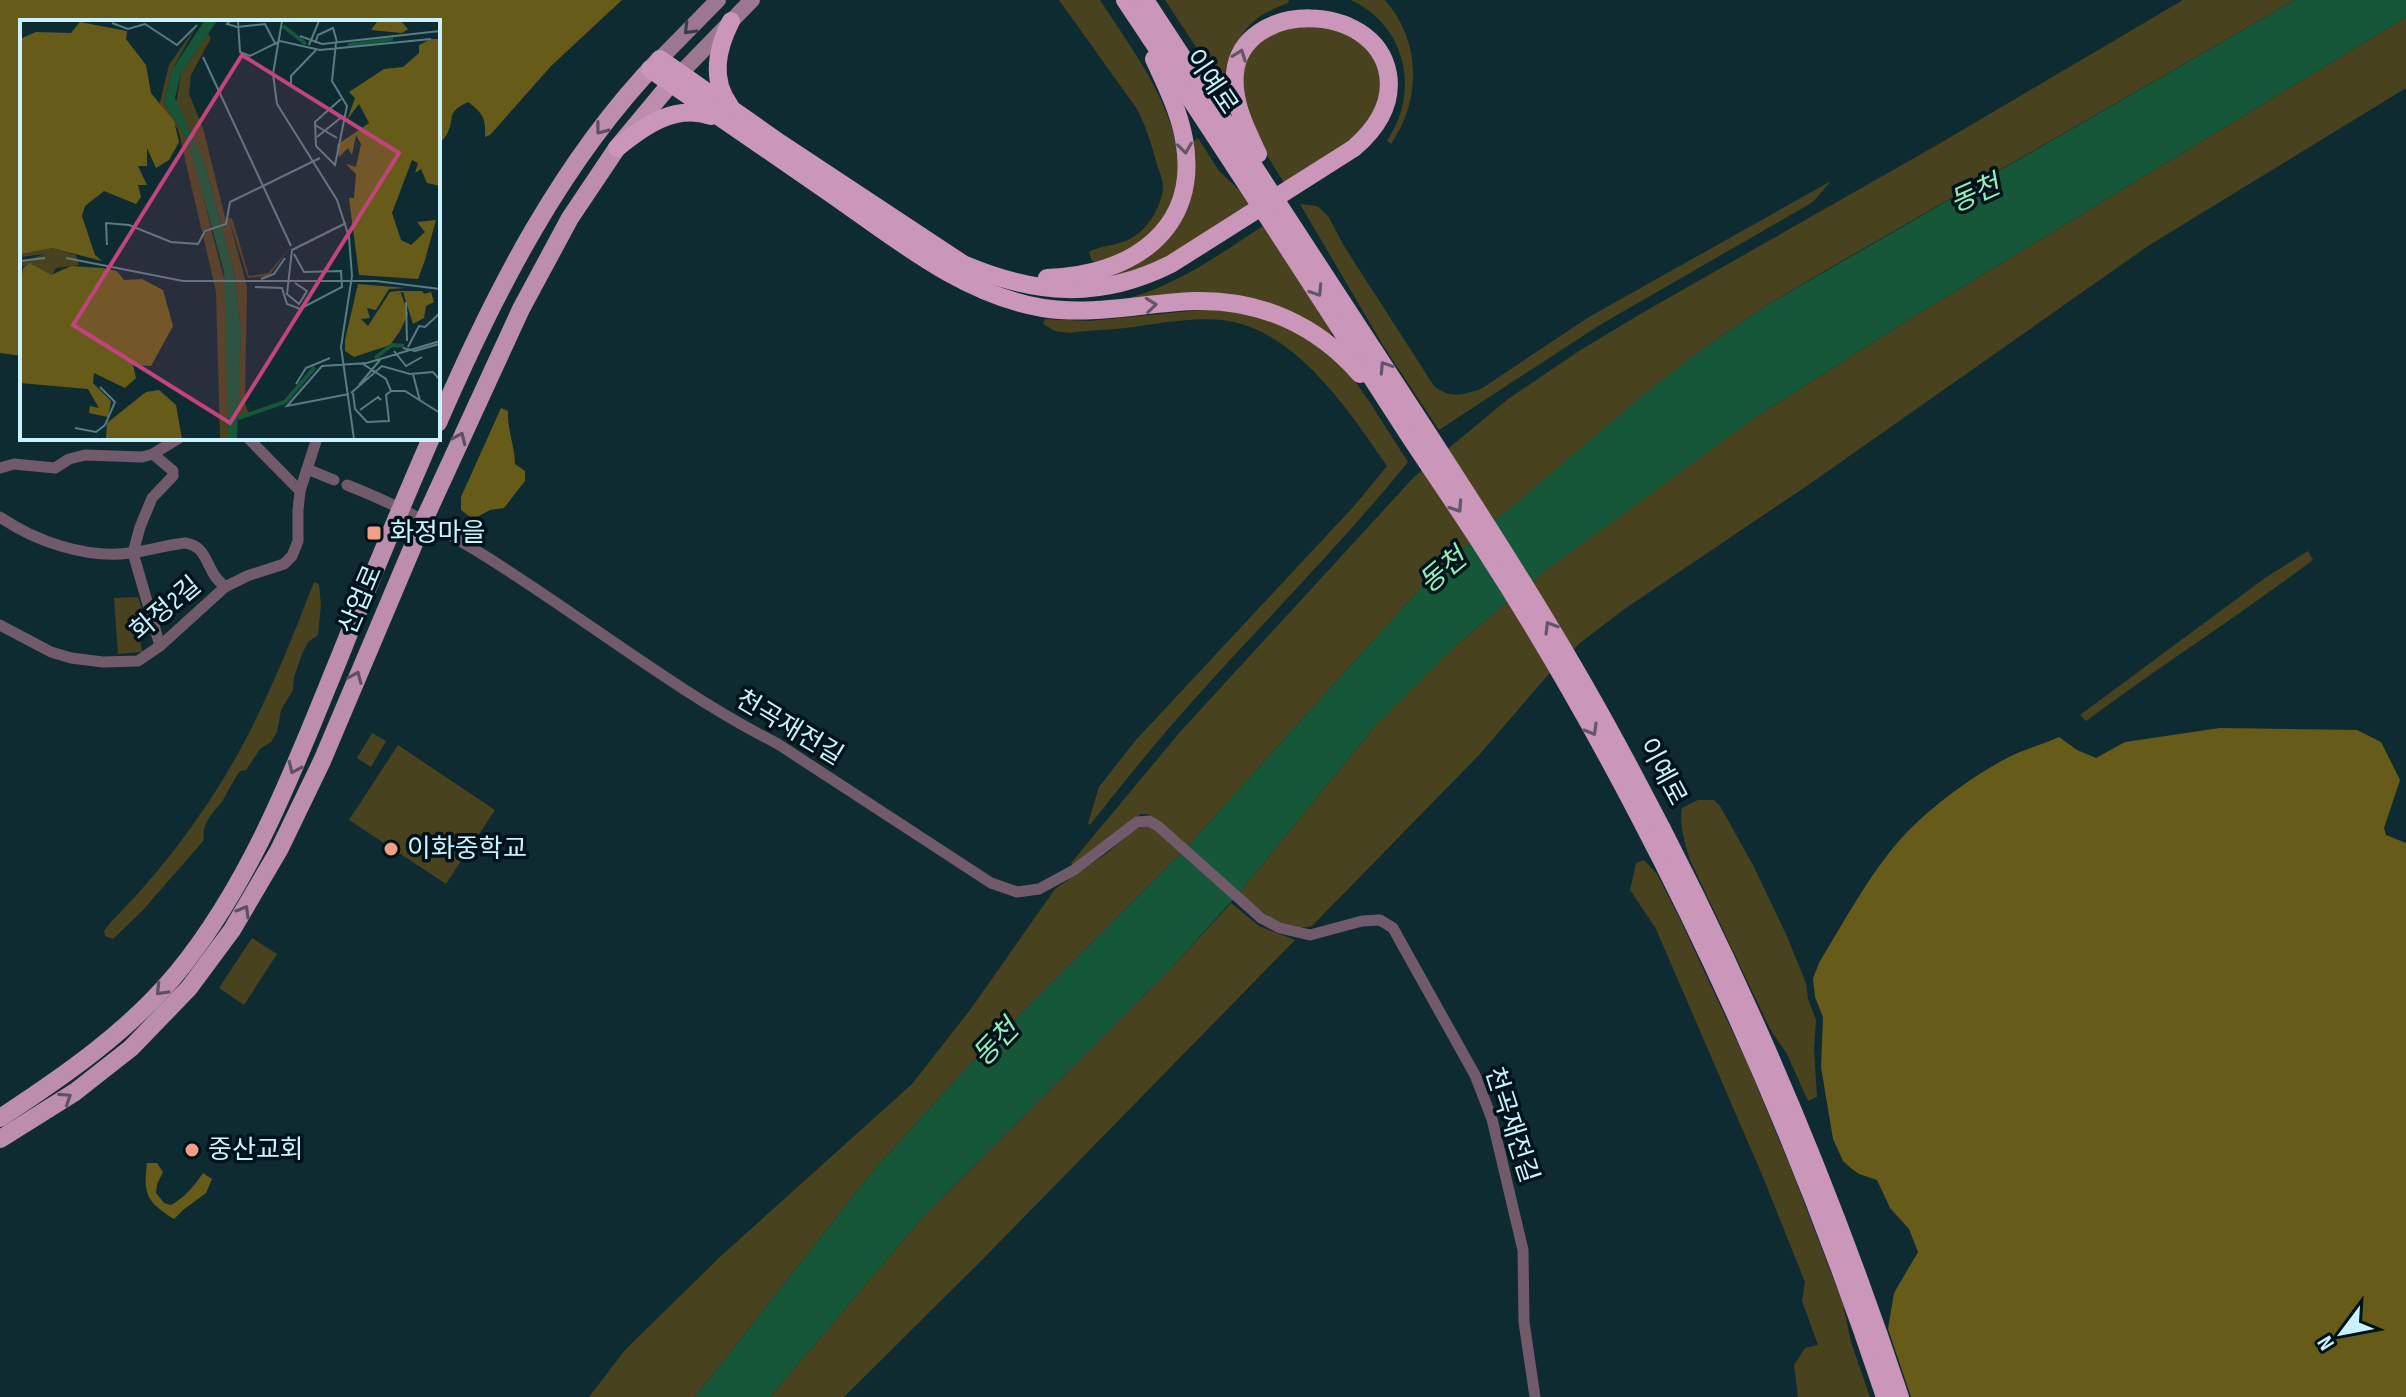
<svg xmlns="http://www.w3.org/2000/svg" width="2406" height="1397" viewBox="0 0 2406 1397" font-family="'Sofia Sans Condensed','Noto Sans KR',sans-serif">
	<style>
		.green { fill: #49421f }
		.forest { fill: #675b1a }
		.water { fill: #155738 }
		.lines { fill: none; stroke-linecap: round; stroke-linejoin: round }
		.minor { stroke: #715a6a; stroke-width: 11 }
		.secondary { stroke: #9b7790; stroke-width: 16 }
		.primary { stroke: #bc8dad; stroke-width: 18 }
		.trunk { stroke: #ca97ba; stroke-width: 18 }
		.oneway { stroke: #3e3b49 }
		.oneway2 { stroke: #65556a }
		.oneway3 { stroke: #5e5064 }
		.poi-dot { fill: #f39f84; stroke: #00131a; stroke-width: 3 }
		.labels { text-anchor: middle; dominant-baseline: central; stroke-width: 7; stroke-linejoin: round; paint-order: stroke }
		.street-label { font-size: 26px; fill: #c9f2fe; stroke: #00131a }
		.poi-label { font-size: 26px; fill: #c9f2fe; stroke: #00131a; text-anchor: start }
		.water-label { font-size: 28px; font-style: italic; fill: #93eebb; stroke: #00131a }
		.inset-river { fill: none; stroke: #155738; stroke-width: 4 }
		.inset-road { fill: none; stroke: #597b84; stroke-width: 2 }
		.view { fill: #c3447c; fill-opacity: 0.15; stroke: #c3447c; stroke-width: 4 }
		.inset-edge { fill: none; stroke: #c9f2fe; stroke-width: 4 }
	</style>
	<rect width="100%" height="100%" fill="#0e2b32"/>
	<g class="green">
		<path d="M1059,0H1100C1139,61 1208,145 1164,219C1160,226 1152,231 1147,237C1135,249 1109,264 1092,261L1089,252C1104,244 1122,246 1136,235C1150,226 1163,203 1163,186C1163,181 1160,173 1158,168C1152,147 1147,128 1137,109Z"/>
		<path d="M1165,0H1289L1288,3C1238,22 1235,41 1229,90L1225,91Z"/>
		<path d="M1351,0H1385C1421,41 1422,100 1391,144L1387,141C1421,91 1406,26 1351,0Z"/>
		<path d="M2183,0H2295L1835,265L1767,305L1704,348L1435,572L1187,847L959,1076L872,1172L695,1397H589L625,1350L722,1255L912,1084L970,1010L1055,889L1107,853L1137,828L1161,824L1148,814H1141L1074,866L1071,863L1180,732L1414,477L1508,399L1579,351L1642,313L1937,145Z"/>
		<path d="M2406,17V88L2148,246L1811,483L1623,610L1580,643L1548,675L1479,755L1312,926C1286,933 1258,909 1239,893L1375,726L1454,647L1545,571L1660,484L1757,416L1908,320Z"/>
		<path d="M1285,18L1367,38L1384,88L1364,133L1285,184C1262,149 1229,95 1249,52C1254,42 1276,26 1285,18Z"/>
		<path d="M1198,138L1219,171L1240,191L1250,206L1179,253L1116,278L1115,271L1158,245L1191,143Z"/>
		<path d="M1831,181L1813,202L1598,326L1439,430L1384,347L1300,204L1317,206L1328,216L1344,246L1434,386C1451,399 1461,395 1481,389L1589,317Z"/>
		<path d="M1263,226L1333,332L1329,335L1307,320L1129,298C1179,284 1220,254 1263,226Z"/>
		<path d="M1200,310C1222,310 1246,311 1268,318C1299,328 1338,358 1357,384C1375,409 1391,436 1408,462C1340,546 1263,622 1191,703C1156,742 1123,783 1090,825L1088,823L1099,787L1135,741L1355,505L1387,466C1349,411 1295,328 1222,320C1189,317 1158,324 1125,328C1107,330 1088,330 1070,333L1055,331L1043,324L1045,319L1089,321Z"/>
		<path d="M2308,551L2313,560C2238,616 2160,666 2086,721L2080,715L2265,578Z"/>
		<path d="M314,582L319,584L321,605L318,635L308,642L302,654L294,677L293,690L281,710L277,732L271,742L260,749L246,770L240,771C233,781 229,790 223,800C214,813 201,822 204,840L143,910L113,939L105,936L104,931C115,916 129,904 141,890C162,866 183,840 201,813C251,742 283,662 314,582Z"/>
		<path d="M138,597L148,627L139,630L142,652L118,654L114,598Z"/>
		<path d="M372,733L386,741L371,767L357,758Z"/>
		<path d="M398,745L495,810L446,884L349,820Z"/>
		<path d="M1698,800H1714L1720,806L1753,865L1786,934L1806,983L1808,999L1816,1020L1814,1049L1817,1097L1808,1101L1787,1054L1770,1029L1690,860C1685,843 1679,826 1682,808Z"/>
		<path d="M1644,860L1657,874L1679,917L1748,1065L1794,1176L1843,1304L1851,1342L1870,1397H1798L1794,1365L1805,1348L1818,1345L1802,1301L1805,1282L1763,1177L1656,929L1630,890L1636,863Z"/>
		<path d="M1231,903L1259,926L1295,940L979,1263L844,1397H770L922,1218L1174,965Z"/>
		<path d="M252,938L277,954L244,1005L219,988Z"/>
	</g>
	<g class="forest">
		<path d="M0,0H622L551,66L490,135L485,137C486,119 483,113 468,102C445,113 456,116 447,134C445,138 441,141 439,145L438,22H22V356L0,353Z"/>
		<path d="M501,408L508,411C507,430 515,446 515,464L525,471V481L504,508L490,510L473,519L461,510V497Z"/>
		<path d="M2220,728L2357,730L2381,742L2400,780L2384,828L2386,835L2406,843V1397H1911L1888,1329L1894,1293L1918,1252L1909,1229L1890,1208L1877,1180L1859,1174L1852,1169L1843,1161L1833,1139L1821,1067L1823,1017L1815,997L1813,978L1820,961C1847,917 1873,867 1909,830C1938,801 1977,773 2013,755C2028,748 2044,744 2059,737L2077,750L2096,758L2125,742Z"/>
		<path d="M147,1163H157L163,1172L157,1184L156,1193L164,1203L171,1205C183,1199 196,1184 203,1173L212,1179L206,1193L183,1210L174,1219C147,1202 143,1195 147,1163Z"/>
	</g>
	<path class="water" d="M2295,0H2406V17L1908,320L1757,416L1545,571L1454,647L1375,726L1239,893L1174,965L922,1218L770,1397H695L872,1172L959,1076L1187,847L1435,572L1648,391L1704,348L1767,305Z"/>
	<g class="lines">
		<g class="minor">
			<path d="M248,438L300,491"/>
			<path d="M153,454L173,471V476L152,498L140,527L133,553L160,646"/>
			<path d="M0,468L14,464L55,468L69,459L85,455L142,457L153,454L179,438"/>
			<path d="M307,469L334,480"/>
			<path d="M347,485C502,545 629,668 778,744L991,883L1017,892L1039,889L1074,870L1137,822L1149,821L1158,826L1261,918L1280,928L1310,935L1362,921L1380,920L1393,928L1399,939L1475,1075L1492,1119L1523,1250L1524,1322L1535,1397"/>
			<path d="M0,517C35,541 86,559 130,553C148,551 166,545 185,543C203,546 204,557 212,571C215,578 220,582 225,587"/>
			<path d="M0,625L51,652L71,658L103,662L138,661L160,646L225,587L247,576L284,564L292,556L298,541V510L300,491L317,438"/>
		</g>
		<g class="secondary">
			<path d="M660,59L718,0"/>
			<path d="M672,82L752,0"/>
		</g>
		<g class="primary">
			<path d="M438,423C494,294 561,161 660,59"/>
			<path d="M0,1118C64,1076 128,1032 177,973C253,880 295,766 340,656C369,583 400,510 431,438"/>
			<path d="M0,1139L75,1092L131,1048L189,988L232,930L279,850L322,761L424,520L521,309L570,218L617,148L671,83"/>
		</g>
		<g class="trunk">
			<path d="M1125,0C1222,145 1316,291 1410,437C1435,475 1461,512 1485,550C1540,635 1591,724 1638,814C1736,1001 1818,1196 1885,1397"/>
			<path d="M1145,0C1237,141 1329,281 1421,423C1489,528 1557,633 1617,744C1731,953 1825,1171 1900,1397"/>
			<path d="M660,59L780,143L963,264C1036,295 1099,300 1171,264L1354,148C1376,129 1393,105 1388,74C1375,0 1242,0 1235,73C1232,101 1246,129 1258,154"/>
			<path d="M650,69C710,111 770,152 830,193C895,238 963,295 1043,308C1093,316 1143,303 1194,301C1260,299 1317,325 1360,374"/>
			<path d="M730,106C710,79 717,49 731,21"/>
			<path d="M617,148C645,125 675,104 711,116"/>
			<path d="M1047,278C1129,276 1201,231 1184,139C1179,111 1166,85 1154,59"/>
		</g>
	</g>
	<defs><path id="oneway-chevron" d="M-2-3.5L2.5 0L-2 3.5" fill="none" stroke-width="1.6" stroke-linecap="round" stroke-linejoin="round" transform="scale(2)"/></defs>
	<use class="oneway" href="#oneway-chevron" transform="translate(689 29) rotate(134)"/>
	<g class="oneway2">
		<use href="#oneway-chevron" transform="translate(1240 55) rotate(-70)"/>
		<use href="#oneway-chevron" transform="translate(1185 148) rotate(82)"/>
		<use href="#oneway-chevron" transform="translate(1317 291) rotate(57)"/>
		<use href="#oneway-chevron" transform="translate(1151 305) rotate(-6)"/>
		<use href="#oneway-chevron" transform="translate(1385 367) rotate(-123)"/>
		<use href="#oneway-chevron" transform="translate(1457 507) rotate(56)"/>
		<use href="#oneway-chevron" transform="translate(1550 627) rotate(-121)"/>
		<use href="#oneway-chevron" transform="translate(1592 730) rotate(60)"/>
	</g>
	<g class="oneway3">
		<use href="#oneway-chevron" transform="translate(601 129) rotate(128)"/>
		<use href="#oneway-chevron" transform="translate(460 438) rotate(-66)"/>
		<use href="#oneway-chevron" transform="translate(356 677) rotate(-67)"/>
		<use href="#oneway-chevron" transform="translate(294 768) rotate(114)"/>
		<use href="#oneway-chevron" transform="translate(244 911) rotate(-60)"/>
		<use href="#oneway-chevron" transform="translate(161 990) rotate(134)"/>
		<use href="#oneway-chevron" transform="translate(66 1098) rotate(-33)"/>
	</g>
	<g class="poi-dot">
		<rect x="366" y="525" width="16" height="16" rx="4"/>
		<circle cx="391" cy="849" r="8"/>
		<circle cx="192" cy="1150" r="8"/>
	</g>
	<g class="labels">
		<g class="street-label">
			<text transform="translate(1211 82) rotate(56)">이예로</text>
			<text transform="translate(361 600) rotate(-67)">산업로</text>
			<text transform="translate(166 609) rotate(-40)">화정2길</text>
			<text transform="translate(789 728) rotate(31)">천곡재전길</text>
			<text transform="translate(1662 772) rotate(62)">이예로</text>
			<text transform="translate(1511 1125) rotate(72)">천곡재전길</text>
		</g>
		<g class="poi-label">
			<text x="390" y="533">화정마을</text>
			<text x="407" y="849">이화중학교</text>
			<text x="208" y="1150">중산교회</text>
		</g>
		<g class="water-label">
			<text transform="translate(1975 194) rotate(-24)">동천</text>
			<text transform="translate(1443 571) rotate(-40)">동천</text>
			<text transform="translate(996 1043) rotate(-46)">동천</text>
		</g>
	</g>
	<g transform="translate(20 20)">
		<rect width="420" height="420" fill="#0e2b32"/>
		<path d="M177,5L152,50L144,82L168,121L177,151L191,208L182,212L158,109L139,86L149,45ZM188,14L191,18L171,55L169,74L183,108L206,201L210,197L213,201L229,256L248,253L270,228L249,256L228,258L209,199L227,267L225,383L230,397H217L221,310L214,254L186,148L156,84L161,53ZM191,209L206,266L208,419H200L196,272L183,215ZM32,228L56,235L59,245L36,248L32,255L21,254L13,244L0,247V242L25,234L1,237L2,233Z" fill="#49421f"/>
		<path d="M381,1L388,9L382,13L351,10L357,2ZM60,2L107,11L106,19L126,45L131,73L154,101L159,122L149,140L136,148L127,128V146H118L127,165H118L121,177L116,184L84,171L65,186L62,196L75,235L82,241L32,228L0,234V19L16,12L51,13ZM411,19H420V166L407,163L401,149L395,153L398,143L392,140L372,193L381,220L391,225L405,212L397,202L416,200L405,240L398,259L339,255L329,178H334L336,154L326,144L336,147L341,124L336,115L332,135L328,128L319,137L317,125L349,103L339,84L327,100L335,78L329,72L364,49L383,47L399,33V25ZM10,243L31,255L51,246L82,248L97,251L104,260L122,259L143,270L153,306L131,346L113,345L116,358L105,368L74,353L73,363L91,381L88,397L69,393L70,386L79,388L68,369L0,363V270L3,248ZM338,264L386,268L369,269L356,290L347,288L350,298L341,299L348,306L370,272L378,271H402L404,274L411,272L414,282L406,286L404,298L393,304L383,272L373,275L381,273L388,294L380,311L370,325L334,337L325,331V320ZM139,370L156,385L162,419H86L87,403L126,372Z" fill="#675b1a"/>
		<path d="M184,1H197L161,53L155,78L186,148L214,254L221,310L217,419H208L204,251L168,121L144,82L152,50Z" fill="#155738"/>
		<path class="inset-river" d="M263,6L286,24M328,25L373,19M355,338L372,325L384,326M218,398L265,382L295,347"/>
		<path class="inset-road" d="M210,1L207,4L217,7L245,4L256,25M218,1L220,32L230,36L260,21L300,30L411,19M262,1L253,54L257,84L317,180L329,217L332,256L321,327L334,419M92,3L108,9L125,4L157,25L177,5M280,16L302,24L420,11M295,23L298,15L313,8L317,22M316,23L312,61L327,86L315,145L296,126L295,102L321,79M289,25L299,1M183,37L271,226M271,64V56L296,30M295,105L317,118M297,117L323,96M87,225L86,203L109,205L151,222L178,224L185,211L206,204L210,182L300,138M46,238L163,261H356L420,269M0,241L25,238M241,259L254,254L265,238M275,263L287,271L279,284L267,274L272,230L326,203M235,267L262,268L267,284L280,289L322,267L321,251L284,252L274,234M386,282L387,321M388,327L399,306L405,307L420,293M383,328L395,331L419,324M374,331L386,346L402,337M343,344L366,359L371,371M393,354L400,381M276,364L286,348L310,338M339,365L360,340M331,373L362,346L390,354L413,352L420,360M333,373L335,389L347,402L369,401L366,375L371,371H385L420,393M329,374L267,386L302,346L347,343L420,321M340,390L358,377L361,380M55,408L76,412L85,405L95,382L80,367"/>
		<path class="view" d="M222,35L379,133L210,403L53,305Z"/>
		<rect width="420" height="420" class="inset-edge"/>
	</g>
	<g transform="translate(2342 1333) rotate(238)" stroke="#00131a" stroke-width="6" paint-order="stroke">
	<path d="M0-6L14 30L0 20L-14 30Z" fill="#c9f2fe"/>
	<text y="-12" font-size="22" font-weight="bold" text-anchor="middle" fill="#c9f2fe">N</text>
	</g>
</svg>
